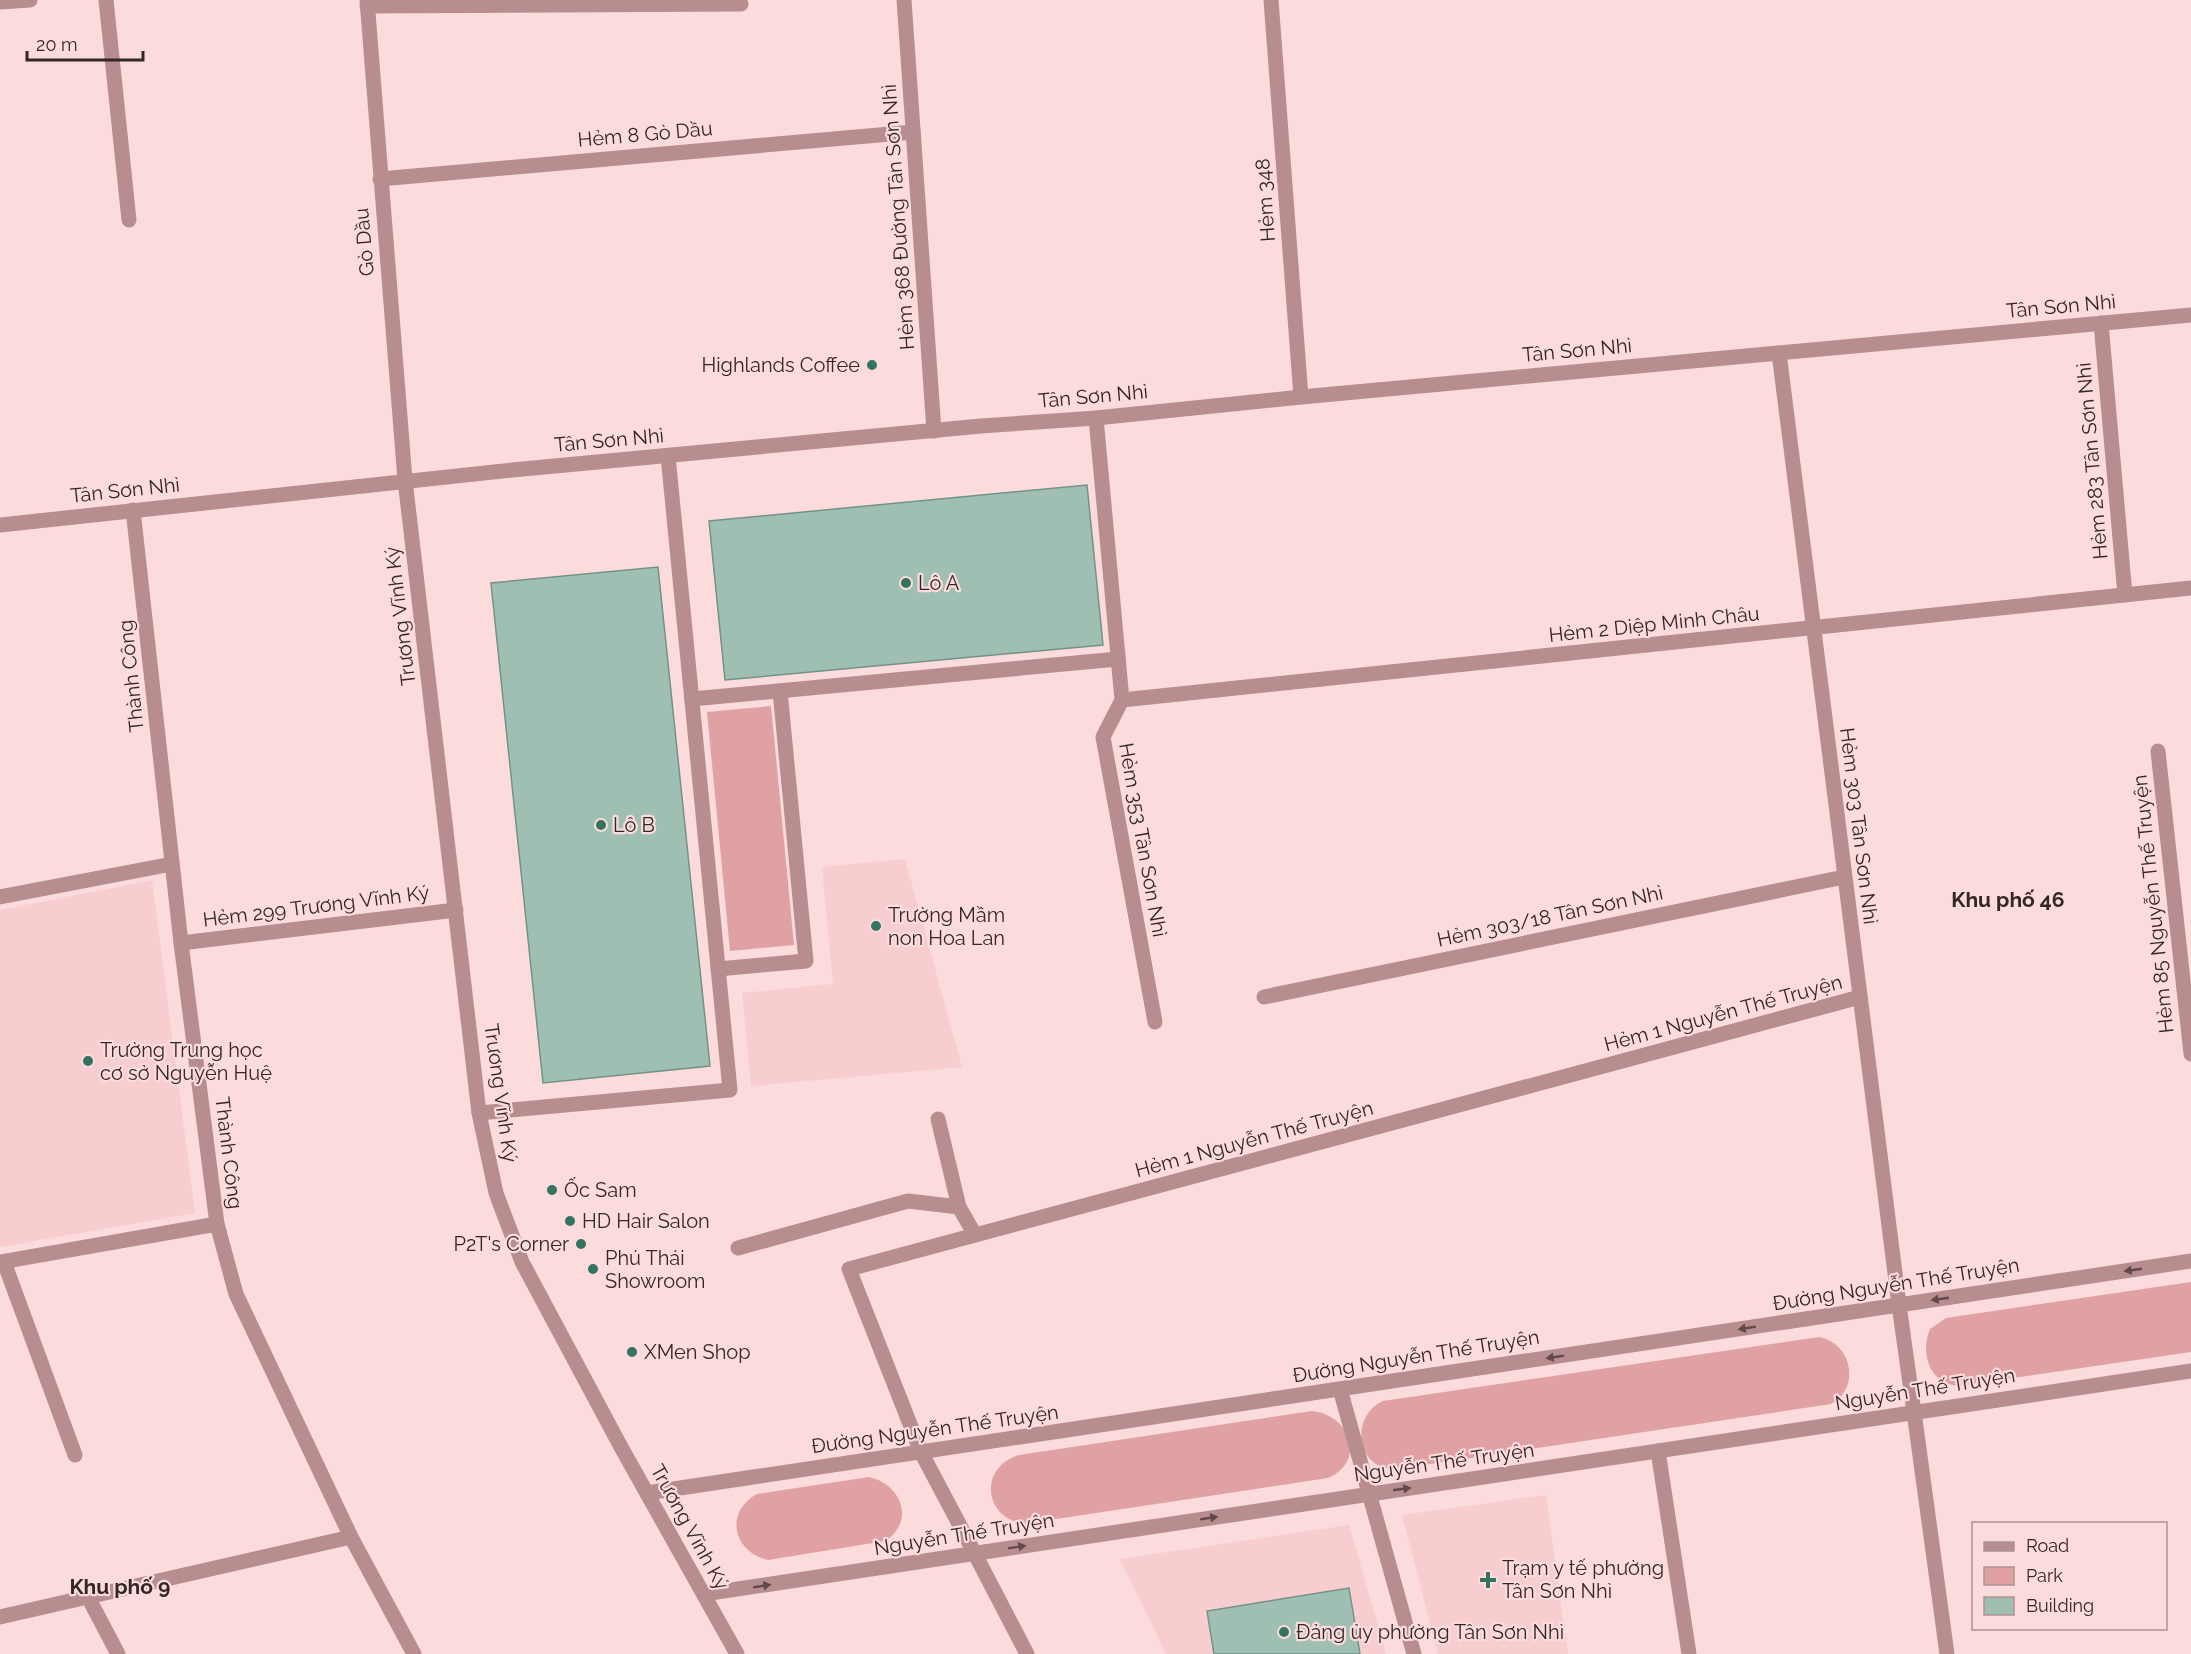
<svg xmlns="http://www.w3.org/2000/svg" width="2191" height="1654" viewBox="0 0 2191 1654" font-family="Raleway,sans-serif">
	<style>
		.built { fill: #f7cdd0 }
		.green { fill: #e0a1a5 }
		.building { fill: #9fbfb3; stroke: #749287; stroke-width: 1.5 }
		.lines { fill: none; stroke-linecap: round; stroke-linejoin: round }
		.service { stroke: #b88d8f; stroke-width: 15 }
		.minor { stroke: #b88d8f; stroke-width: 15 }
		.tertiary { stroke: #b88d8f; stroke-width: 15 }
		.oneway { fill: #624a4b }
		.poi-dot { fill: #34735f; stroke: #fcdbdc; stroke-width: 2 }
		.labels { text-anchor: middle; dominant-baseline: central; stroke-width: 4.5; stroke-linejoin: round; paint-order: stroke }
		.street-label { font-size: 20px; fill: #332627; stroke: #fcdbdc }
		.poi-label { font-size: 20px; fill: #332627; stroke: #fcdbdc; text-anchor: start }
		.neighbourhood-label { font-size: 21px; font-weight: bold; fill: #332627; stroke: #fcdbdc }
	</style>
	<rect width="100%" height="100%" fill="#fcdbdc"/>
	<g class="built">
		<path d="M905,859L962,1067L751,1086L742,993L833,984L822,867Z"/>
		<path d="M152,880L195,1213L0,1247V910Z"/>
		<path d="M1546,1495L1568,1654H1438L1402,1515Z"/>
		<path d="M1349,1525L1386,1654H1166L1120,1559Z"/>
	</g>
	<g class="green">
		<path d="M771,706L794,945L730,951L707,712Z"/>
		<path d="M2191,1282V1352L1958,1386C1929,1384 1920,1353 1930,1329L1946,1318Z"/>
		<path d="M1819,1337C1852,1343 1861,1388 1831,1404L1397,1469C1357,1472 1348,1417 1383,1401Z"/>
		<path d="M1312,1411C1350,1415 1367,1461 1328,1478L1030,1523C987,1526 974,1469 1019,1455Z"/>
		<path d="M869,1477C901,1484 916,1521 885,1541L768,1560C733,1552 724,1512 757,1494Z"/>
	</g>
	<g class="building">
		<path d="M1087,485L1103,645L725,680L709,521Z"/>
		<path d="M658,567L710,1066L543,1083L491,583Z"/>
		<path d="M1349,1588L1360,1654H1214L1207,1611Z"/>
	</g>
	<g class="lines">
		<g class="service">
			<path d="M367,6L741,4"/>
			<path d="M2101,323L2125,595"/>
			<path d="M1779,353L1899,1305"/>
			<path d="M1096,418L1122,700L1103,737L1155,1022"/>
			<path d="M692,699L1118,659"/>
			<path d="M1122,700L2191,588"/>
			<path d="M2158,751L2191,1054"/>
			<path d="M0,897L172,864"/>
			<path d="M181,943L456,910"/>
			<path d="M718,969L806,961L780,691"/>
			<path d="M1264,997L1844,877"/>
			<path d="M479,1113L730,1090L668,456"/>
			<path d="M938,1119L959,1207"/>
			<path d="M738,1248L908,1201L959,1207L975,1235"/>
			<path d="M0,1262L217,1224"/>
			<path d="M4,1262L75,1455"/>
			<path d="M1340,1389L1414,1654"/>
			<path d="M1914,1412L1947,1654"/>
			<path d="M1658,1451L1689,1654"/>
			<path d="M921,1452L849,1269L1860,997"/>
			<path d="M975,1554L1027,1654"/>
			<path d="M0,1617L351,1537"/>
		</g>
		<g class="minor">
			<path d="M106,0L129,220"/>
			<path d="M904,0L934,431"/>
			<path d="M1271,0L1301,397"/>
			<path d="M0,2L30,0"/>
			<path d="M380,179L913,132"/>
			<path d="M133,510L181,943L217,1224L236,1294L351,1537L414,1654"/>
			<path d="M1899,1305L1914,1412"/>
			<path d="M921,1452L975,1554"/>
			<path d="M647,1493L2191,1261"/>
			<path d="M704,1594L2191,1371"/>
			<path d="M88,1597L118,1654"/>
		</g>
		<g class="tertiary">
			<path d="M367,0L405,480L479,1113L496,1193L522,1262L621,1447L737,1654"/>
			<path d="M0,525L512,470L981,426L1096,418L1301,397L2191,315"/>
		</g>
	</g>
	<defs><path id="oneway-solid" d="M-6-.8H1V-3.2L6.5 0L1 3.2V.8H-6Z" transform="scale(1.5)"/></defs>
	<g class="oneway">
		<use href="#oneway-solid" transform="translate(2133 1270) rotate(172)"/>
		<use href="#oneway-solid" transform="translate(1940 1299) rotate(172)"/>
		<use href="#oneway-solid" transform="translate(1747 1328) rotate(171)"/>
		<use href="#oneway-solid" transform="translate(1555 1357) rotate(171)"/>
		<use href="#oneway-solid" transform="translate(1402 1489) rotate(-8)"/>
		<use href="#oneway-solid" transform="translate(1209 1518) rotate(-9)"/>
		<use href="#oneway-solid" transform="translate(1017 1547) rotate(-9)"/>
		<use href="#oneway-solid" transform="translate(762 1586) rotate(-9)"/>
	</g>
	<g class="poi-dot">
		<circle cx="872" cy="365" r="6"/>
		<circle cx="906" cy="583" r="6"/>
		<circle cx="601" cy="825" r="6"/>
		<circle cx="876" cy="926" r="6"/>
		<circle cx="88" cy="1061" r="6"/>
		<circle cx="552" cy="1190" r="6"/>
		<circle cx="570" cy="1221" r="6"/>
		<circle cx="581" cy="1244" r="6"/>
		<circle cx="593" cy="1269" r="6"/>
		<circle cx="632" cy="1352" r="6"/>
		<path d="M1485 1571h6v6h6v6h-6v6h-6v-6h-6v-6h6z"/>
		<circle cx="1284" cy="1632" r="6"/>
	</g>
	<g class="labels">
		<g class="street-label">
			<text transform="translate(645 134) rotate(-5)">Hẻm 8 Gò Dầu</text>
			<text transform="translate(1265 200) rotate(-94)">Hẻm 348</text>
			<text transform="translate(898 217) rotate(-94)">Hẻm 368 Đường Tân Sơn Nhì</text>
			<text transform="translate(364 242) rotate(-95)">Gò Dầu</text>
			<text transform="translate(2061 306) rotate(-5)">Tân Sơn Nhì</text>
			<text transform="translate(1577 350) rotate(-5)">Tân Sơn Nhì</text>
			<text transform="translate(1093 396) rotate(-5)">Tân Sơn Nhì</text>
			<text transform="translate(609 440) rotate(-5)">Tân Sơn Nhì</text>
			<text transform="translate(2092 461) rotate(-95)">Hẻm 283 Tân Sơn Nhì</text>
			<text transform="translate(125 490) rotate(-6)">Tân Sơn Nhì</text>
			<text transform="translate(400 616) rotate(-97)">Trương Vĩnh Ký</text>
			<text transform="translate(1654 624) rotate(-6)">Hẻm 2 Diệp Minh Châu</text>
			<text transform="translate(131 676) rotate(-96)">Thành Công</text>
			<text transform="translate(1859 826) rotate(83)">Hẻm 303 Tân Sơn Nhì</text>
			<text transform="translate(1143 840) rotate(80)">Hẻm 353 Tân Sơn Nhì</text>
			<text transform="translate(2153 904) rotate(-96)">Hẻm 85 Nguyễn Thế Truyện</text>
			<text transform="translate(316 906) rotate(-7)">Hẻm 299 Trương Vĩnh Ký</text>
			<text transform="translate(1550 916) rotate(-12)">Hẻm 303/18 Tân Sơn Nhì</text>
			<text transform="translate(1723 1013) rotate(-15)">Hẻm 1 Nguyễn Thế Truyện</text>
			<text transform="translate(501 1093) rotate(82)">Trương Vĩnh Ký</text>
			<text transform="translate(1254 1139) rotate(-15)">Hẻm 1 Nguyễn Thế Truyện</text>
			<text transform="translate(229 1153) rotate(83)">Thành Công</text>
			<text transform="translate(1896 1284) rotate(-9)">Đường Nguyễn Thế Truyện</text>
			<text transform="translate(1416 1356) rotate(-9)">Đường Nguyễn Thế Truyện</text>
			<text transform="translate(1925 1389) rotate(-9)">Nguyễn Thế Truyện</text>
			<text transform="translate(935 1429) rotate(-8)">Đường Nguyễn Thế Truyện</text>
			<text transform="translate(1444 1462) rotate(-8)">Nguyễn Thế Truyện</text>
			<text transform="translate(690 1527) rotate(61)">Trương Vĩnh Ký</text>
			<text transform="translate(964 1534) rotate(-9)">Nguyễn Thế Truyện</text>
		</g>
		<g class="poi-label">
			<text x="860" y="365" text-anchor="end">Highlands Coffee</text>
			<text x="918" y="583">Lô A</text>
			<text x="613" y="825">Lô B</text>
			<text x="888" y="915">Trường Mầm<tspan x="888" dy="23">non Hoa Lan</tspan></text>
			<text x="100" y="1050">Trường Trung học<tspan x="100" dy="23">cơ sở Nguyễn Huệ</tspan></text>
			<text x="564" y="1190">Ốc Sam</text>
			<text x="582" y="1221">HD Hair Salon</text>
			<text x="569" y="1244" text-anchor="end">P2T's Corner</text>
			<text x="605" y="1258">Phú Thái<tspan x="605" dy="23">Showroom</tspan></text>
			<text x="644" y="1352">XMen Shop</text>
			<text x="1502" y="1568">Trạm y tế phường<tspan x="1502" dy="23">Tân Sơn Nhì</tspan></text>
			<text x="1296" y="1632">Đảng ủy phường Tân Sơn Nhì</text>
		</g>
		<g class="neighbourhood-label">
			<text x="2008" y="899">Khu phố 46</text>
			<text x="120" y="1586">Khu phố 9</text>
		</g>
	</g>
	<rect x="1972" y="1522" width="195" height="108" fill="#fcdbdc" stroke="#ac9394" stroke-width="1.5"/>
	<rect x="1984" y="1542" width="30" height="9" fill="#b88d8f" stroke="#ac9394" stroke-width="1.5"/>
	<text x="2026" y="1552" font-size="18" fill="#332627">Road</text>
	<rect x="1984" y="1567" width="30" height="18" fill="#e0a1a5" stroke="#ac9394" stroke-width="1.5"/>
	<text x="2026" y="1582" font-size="18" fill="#332627">Park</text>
	<rect x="1984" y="1597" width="30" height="18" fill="#9fbfb3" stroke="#ac9394" stroke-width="1.5"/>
	<text x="2026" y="1612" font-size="18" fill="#332627">Building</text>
	<path d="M27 51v9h116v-9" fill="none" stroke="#332627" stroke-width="3"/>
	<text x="36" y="51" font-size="18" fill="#332627" stroke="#fcdbdc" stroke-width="4.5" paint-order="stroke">20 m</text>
</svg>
